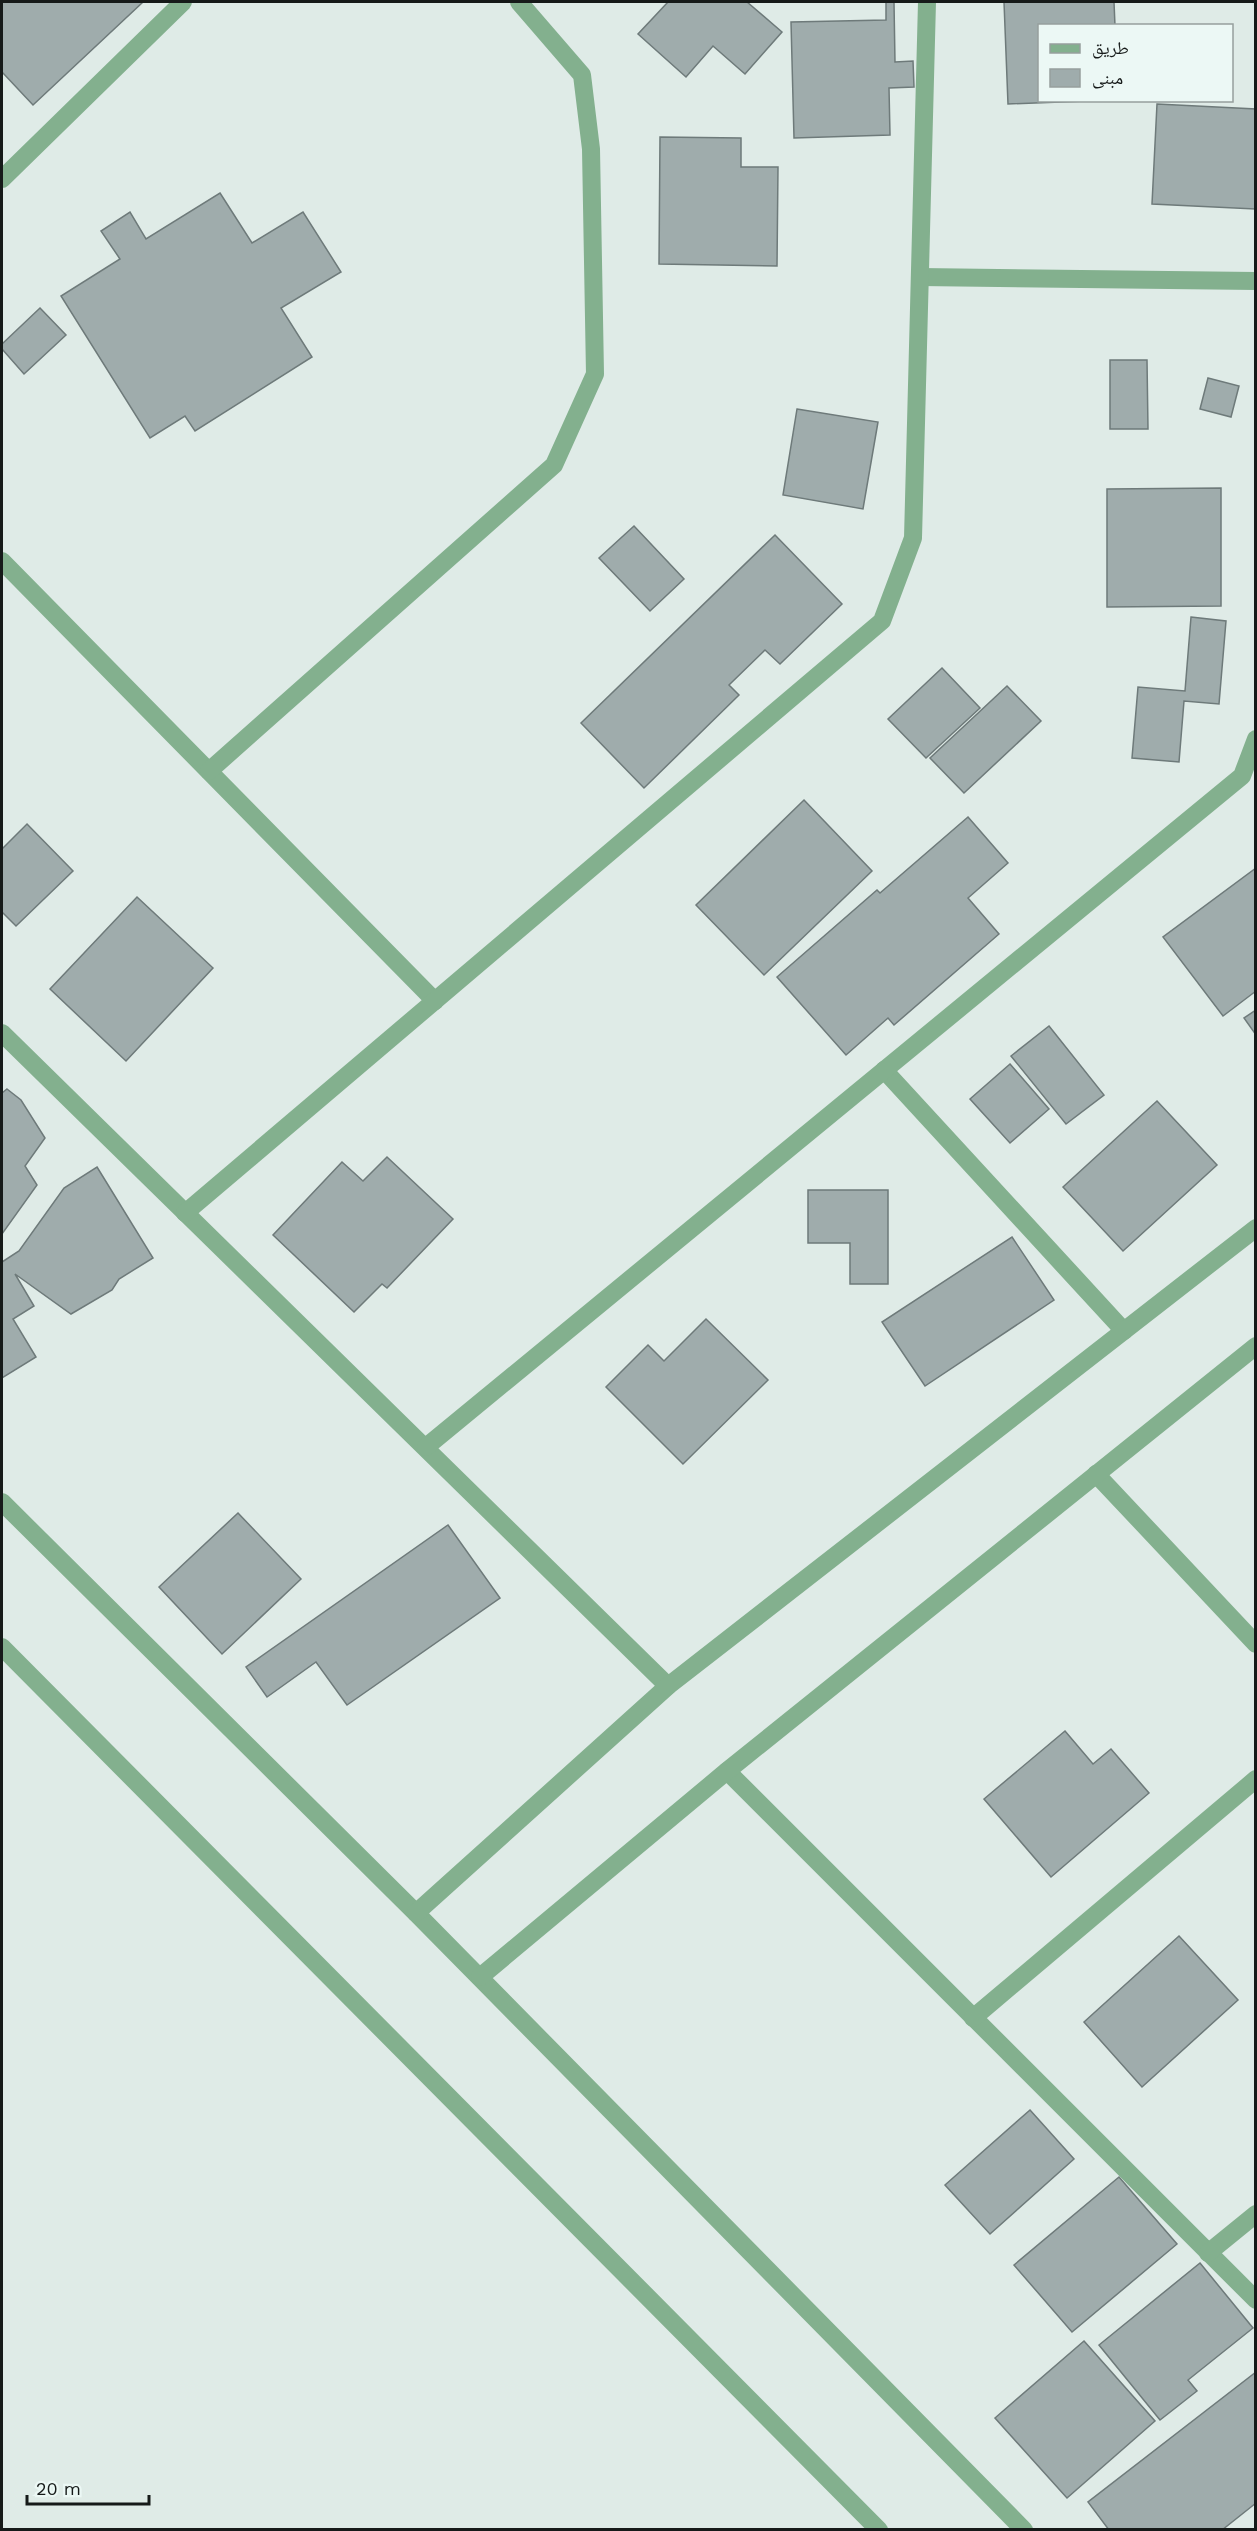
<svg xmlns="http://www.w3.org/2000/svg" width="1257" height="2531" viewBox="0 0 1257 2531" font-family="'Work Sans','Noto Naskh Arabic',sans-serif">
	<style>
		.building { fill: #9facac; stroke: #6e7a7a; stroke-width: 1.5 }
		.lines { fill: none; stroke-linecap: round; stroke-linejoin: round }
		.minor { stroke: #83b08e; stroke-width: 18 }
	</style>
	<rect width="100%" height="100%" fill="#dfebe7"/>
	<g class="building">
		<path d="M2,2H143L33,105L2,72Z"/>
		<path d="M668,2H747L782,32L745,74L713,46L686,77L638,34Z"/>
		<path d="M886,2H894L895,62L913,61L914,87L889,88L890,135L794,138L791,22L886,20Z"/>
		<path d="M1004,2H1114L1115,26H1040V100H1112L1008,104Z"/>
		<path d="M1157,104L1256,109L1255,209L1152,204Z"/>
		<path d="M660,137L741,138V167H778L777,266L659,264Z"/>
		<path d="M220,193L252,243L303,212L341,272L281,308L312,357L195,431L185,416L150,438L61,296L120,259L101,231L130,212L146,239Z"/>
		<path d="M40,308L66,335L24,374L2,349V344Z"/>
		<path d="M1110,360H1147L1148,429H1110Z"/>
		<path d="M1208,378L1239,386L1231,417L1200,409Z"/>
		<path d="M797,409L878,422L863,509L783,495Z"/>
		<path d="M1221,488V606L1107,607V489Z"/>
		<path d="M634,526L684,579L650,611L599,558Z"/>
		<path d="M775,535L842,604L780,664L765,650L729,685L739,695L644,788L581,723Z"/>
		<path d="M1191,617L1226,621L1219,704L1184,701L1179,762L1132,758L1138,687L1185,691Z"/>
		<path d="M942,668L980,708L926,758L888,719Z"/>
		<path d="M1007,686L1041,721L964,793L930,758Z"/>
		<path d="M804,800L872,871L764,975L696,905Z"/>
		<path d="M968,817L1008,863L968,898L999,934L894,1025L888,1018L846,1055L777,977L877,890L880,893Z"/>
		<path d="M27,824L73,871L16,926L2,912V849Z"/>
		<path d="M1256,868V991L1223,1016L1163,937Z"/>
		<path d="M137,897L213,968L126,1061L50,989Z"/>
		<path d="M1256,1010V1035L1244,1018Z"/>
		<path d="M1049,1026L1104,1095L1066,1124L1011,1056Z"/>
		<path d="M1010,1064L1049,1109L1010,1143L970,1099Z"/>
		<path d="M7,1089L21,1100L45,1138L25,1166L37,1185L2,1234V1093Z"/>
		<path d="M1157,1101L1217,1165L1123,1251L1063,1187Z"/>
		<path d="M387,1157L453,1219L387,1288L382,1284L354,1312L273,1235L342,1162L363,1181Z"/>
		<path d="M97,1167L153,1258L119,1279L112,1290L71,1314L15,1274L34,1306L13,1319L36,1357L2,1378V1262L19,1251L64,1188Z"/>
		<path d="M808,1190H888V1284H850V1243H808Z"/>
		<path d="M1012,1237L1054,1300L925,1386L882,1322Z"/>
		<path d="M706,1319L768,1380L683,1464L606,1387L648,1345L664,1361Z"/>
		<path d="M238,1513L301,1579L222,1654L159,1587Z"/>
		<path d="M448,1525L500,1598L347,1705L316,1662L267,1697L246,1667Z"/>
		<path d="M1065,1731L1093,1764L1111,1749L1149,1793L1051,1877L984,1799Z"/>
		<path d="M1179,1936L1238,2000L1142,2087L1084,2022Z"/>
		<path d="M1030,2110L1074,2159L990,2234L945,2185Z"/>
		<path d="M1119,2177L1177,2244L1072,2332L1014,2265Z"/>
		<path d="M1200,2263L1253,2328L1188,2380L1197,2391L1160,2420L1099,2345Z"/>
		<path d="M1084,2341L1155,2421L1067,2498L995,2418Z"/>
		<path d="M1256,2372V2503L1222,2530H1109L1088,2502Z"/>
	</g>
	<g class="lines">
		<g class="minor">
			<path d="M2,179L183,2"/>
			<path d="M920,277L1256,281"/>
			<path d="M2,561L435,1001"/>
			<path d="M209,771L554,465L595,374L591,149L582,75L519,2"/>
			<path d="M2,1033L668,1686"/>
			<path d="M884,1070L1124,1331"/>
			<path d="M185,1213L882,621L913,538L927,2"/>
			<path d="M426,1447L1242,776L1256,739"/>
			<path d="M1096,1474L1256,1644"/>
			<path d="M2,1502L416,1913L1024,2530"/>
			<path d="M2,1647L879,2530"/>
			<path d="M727,1771L1256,2300"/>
			<path d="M416,1913L668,1686L1256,1228"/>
			<path d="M480,1977L727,1771L1256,1346"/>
			<path d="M973,2018L1256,1779"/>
			<path d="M1208,2253L1256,2214"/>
		</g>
	</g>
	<rect width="1257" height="2531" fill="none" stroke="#161a19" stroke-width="6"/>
	<rect x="1038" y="24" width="195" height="78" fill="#ecf8f5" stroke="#969f9d" stroke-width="1.5"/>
	<rect x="1050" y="44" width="30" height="9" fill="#83b08e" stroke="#969f9d" stroke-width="1.5"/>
	<text x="1092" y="54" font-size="18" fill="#161a19">طريق</text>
	<rect x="1050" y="69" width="30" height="18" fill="#9facac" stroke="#969f9d" stroke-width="1.5"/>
	<text x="1092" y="84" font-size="18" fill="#161a19">مبنى</text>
	<path d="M27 2495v9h122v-9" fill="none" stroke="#161a19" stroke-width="3"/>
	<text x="36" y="2495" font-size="18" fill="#161a19" stroke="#ecf8f5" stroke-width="4.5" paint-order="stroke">20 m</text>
</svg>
